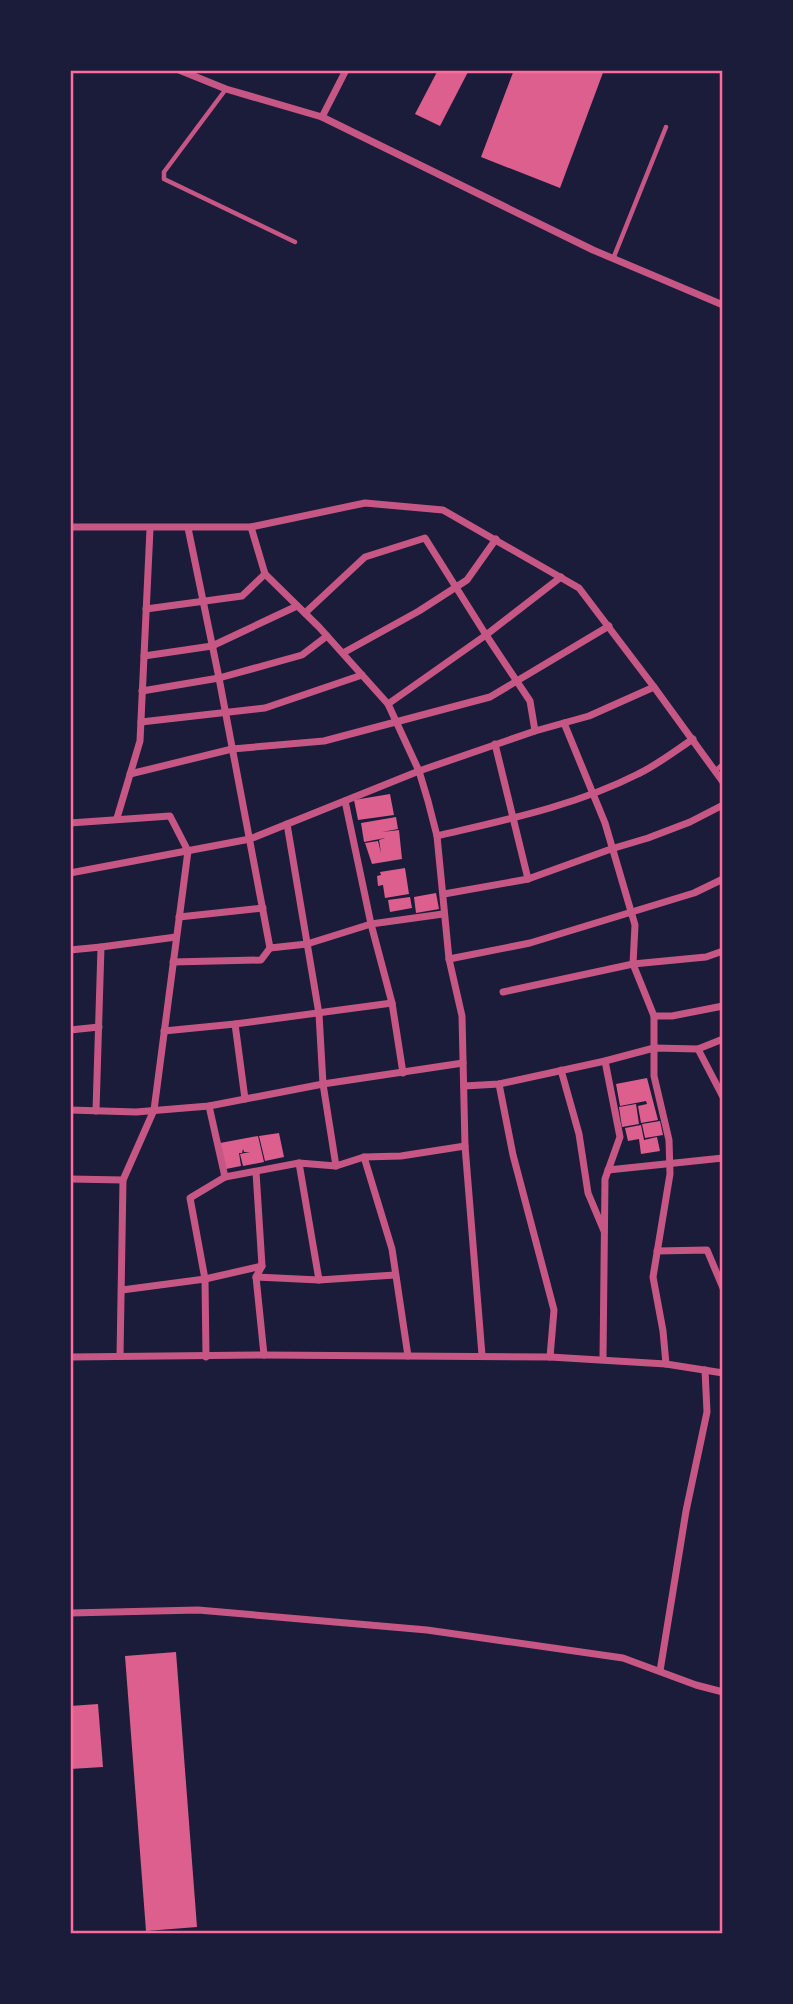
<svg xmlns="http://www.w3.org/2000/svg" width="793" height="2004" viewBox="0 0 793 2004" font-family="Literata,serif">
	<style>
		.building { fill: #dd5f8e }
		.lines { fill: none; stroke-linecap: round; stroke-linejoin: round }
		.service { stroke: #c65784; stroke-width: 4.5 }
		.minor { stroke: #c65784; stroke-width: 7 }
		.neatline { fill: none; stroke: #ff6b9d; stroke-width: 2.5 }
	</style>
	<rect width="100%" height="100%" fill="#1b1b3a"/>
	<g class="building">
		<path d="M438,70H469L440,126L415,114Z"/>
		<path d="M514,70H604L560,188L481,157Z"/>
		<path d="M390,794L394,815L358,820L354,800Z"/>
		<path d="M396,817L398,829L382,832L399,830L402,859L372,864L365,843L378,841L381,853L379,840L385,838L364,842L361,823Z"/>
		<path d="M405,868L409,894L385,898L383,885L378,886L377,876L381,875L380,872Z"/>
		<path d="M436,893L439,909L416,913L414,897Z"/>
		<path d="M410,897L412,908L390,912L388,900Z"/>
		<path d="M647,1078L658,1120L641,1123L638,1106L647,1104L646,1101L620,1106L616,1084Z"/>
		<path d="M636,1104L639,1124L622,1127L619,1107Z"/>
		<path d="M660,1121L663,1135L645,1138L642,1124Z"/>
		<path d="M641,1125L644,1140L657,1137L660,1151L641,1154L639,1139L628,1141L625,1128Z"/>
		<path d="M279,1133L284,1157L265,1161L259,1136Z"/>
		<path d="M258,1136L264,1162L243,1166L240,1154L250,1152H244L243,1149L242,1153H239L241,1166L226,1169L220,1143Z"/>
		<path d="M176,1652L197,1927L146,1931L125,1656Z"/>
		<path d="M98,1704L103,1767L70,1769V1706Z"/>
	</g>
	<g class="lines">
		<g class="service">
			<path d="M226,89L164,172V179L295,242"/>
			<path d="M613,259L666,127"/>
			<path d="M715,771L723,764"/>
		</g>
		<g class="minor">
			<path d="M179,70L226,89L322,117L346,70"/>
			<path d="M322,117L593,250L723,305"/>
			<path d="M70,527H251L265,574L319,627L388,704L419,771L428,801L437,836L449,959L462,1016L465,1146L482,1355"/>
			<path d="M251,527L365,503L443,510L579,588L654,687L589,716L535,731"/>
			<path d="M188,528L219,678L270,948L307,944L371,924L443,914"/>
			<path d="M146,609L242,596L265,574"/>
			<path d="M343,653L419,611L467,580L496,539"/>
			<path d="M144,656L212,646L297,606"/>
			<path d="M654,687L723,782"/>
			<path d="M142,691L219,678L302,655L327,636"/>
			<path d="M388,704L486,635L561,577"/>
			<path d="M141,722L265,708L362,675"/>
			<path d="M564,723L605,823L635,925L633,964L654,1016V1076L669,1140L670,1174L653,1277L663,1331L666,1364"/>
			<path d="M495,744L528,879"/>
			<path d="M130,774L232,749L324,741L490,697L609,626"/>
			<path d="M345,801L371,924L392,1003L403,1073"/>
			<path d="M117,818L140,741L150,529"/>
			<path d="M70,823L170,816L188,851L154,1110L123,1180L120,1356"/>
			<path d="M287,824L319,1014L323,1084L336,1166"/>
			<path d="M437,836C505,820 575,806 638,774C657,765 675,751 693,739"/>
			<path d="M70,873L250,839L419,771L535,731L530,701L486,635L425,538L365,557L305,613"/>
			<path d="M444,894L528,879L611,849L648,838L690,822L723,805"/>
			<path d="M179,917L263,908"/>
			<path d="M101,947L176,937"/>
			<path d="M70,950L101,947L96,1111"/>
			<path d="M449,959L530,943L694,893L723,879"/>
			<path d="M173,962L261,960L270,948"/>
			<path d="M503,992L633,964L706,957L723,951"/>
			<path d="M654,1016H672L723,1006"/>
			<path d="M235,1024L245,1099"/>
			<path d="M70,1030L99,1027"/>
			<path d="M164,1031L235,1024L392,1003"/>
			<path d="M698,1049L723,1097"/>
			<path d="M561,1070L579,1134L588,1193L604,1231"/>
			<path d="M499,1084L513,1155L554,1310L550,1357"/>
			<path d="M464,1086L499,1084L605,1061L654,1048L698,1049L723,1039"/>
			<path d="M209,1106L225,1177"/>
			<path d="M70,1110L136,1112L209,1106L323,1084L463,1063"/>
			<path d="M364,1157L401,1156L465,1146"/>
			<path d="M299,1163L319,1280"/>
			<path d="M608,1170L723,1158"/>
			<path d="M256,1172L262,1266L256,1277L264,1355"/>
			<path d="M70,1179L123,1180"/>
			<path d="M657,1251L707,1250L723,1288"/>
			<path d="M256,1277L319,1280L395,1275"/>
			<path d="M122,1290L205,1279L262,1266"/>
			<path d="M70,1357L264,1355L550,1357L666,1364L723,1373"/>
			<path d="M206,1357L205,1279L190,1198L225,1177L299,1163L336,1166L364,1157L392,1249L408,1356"/>
			<path d="M603,1359L605,1179L620,1137L605,1061"/>
			<path d="M70,1613L198,1610L427,1630L623,1658L696,1685L723,1692"/>
			<path d="M660,1671L686,1511L707,1412L705,1370"/>
		</g>
	</g>
	<rect width="793" height="2004" fill="none" stroke="#1b1b3a" stroke-width="144"/>
	<rect x="72" y="72" width="649" height="1860" class="neatline"/>
</svg>
